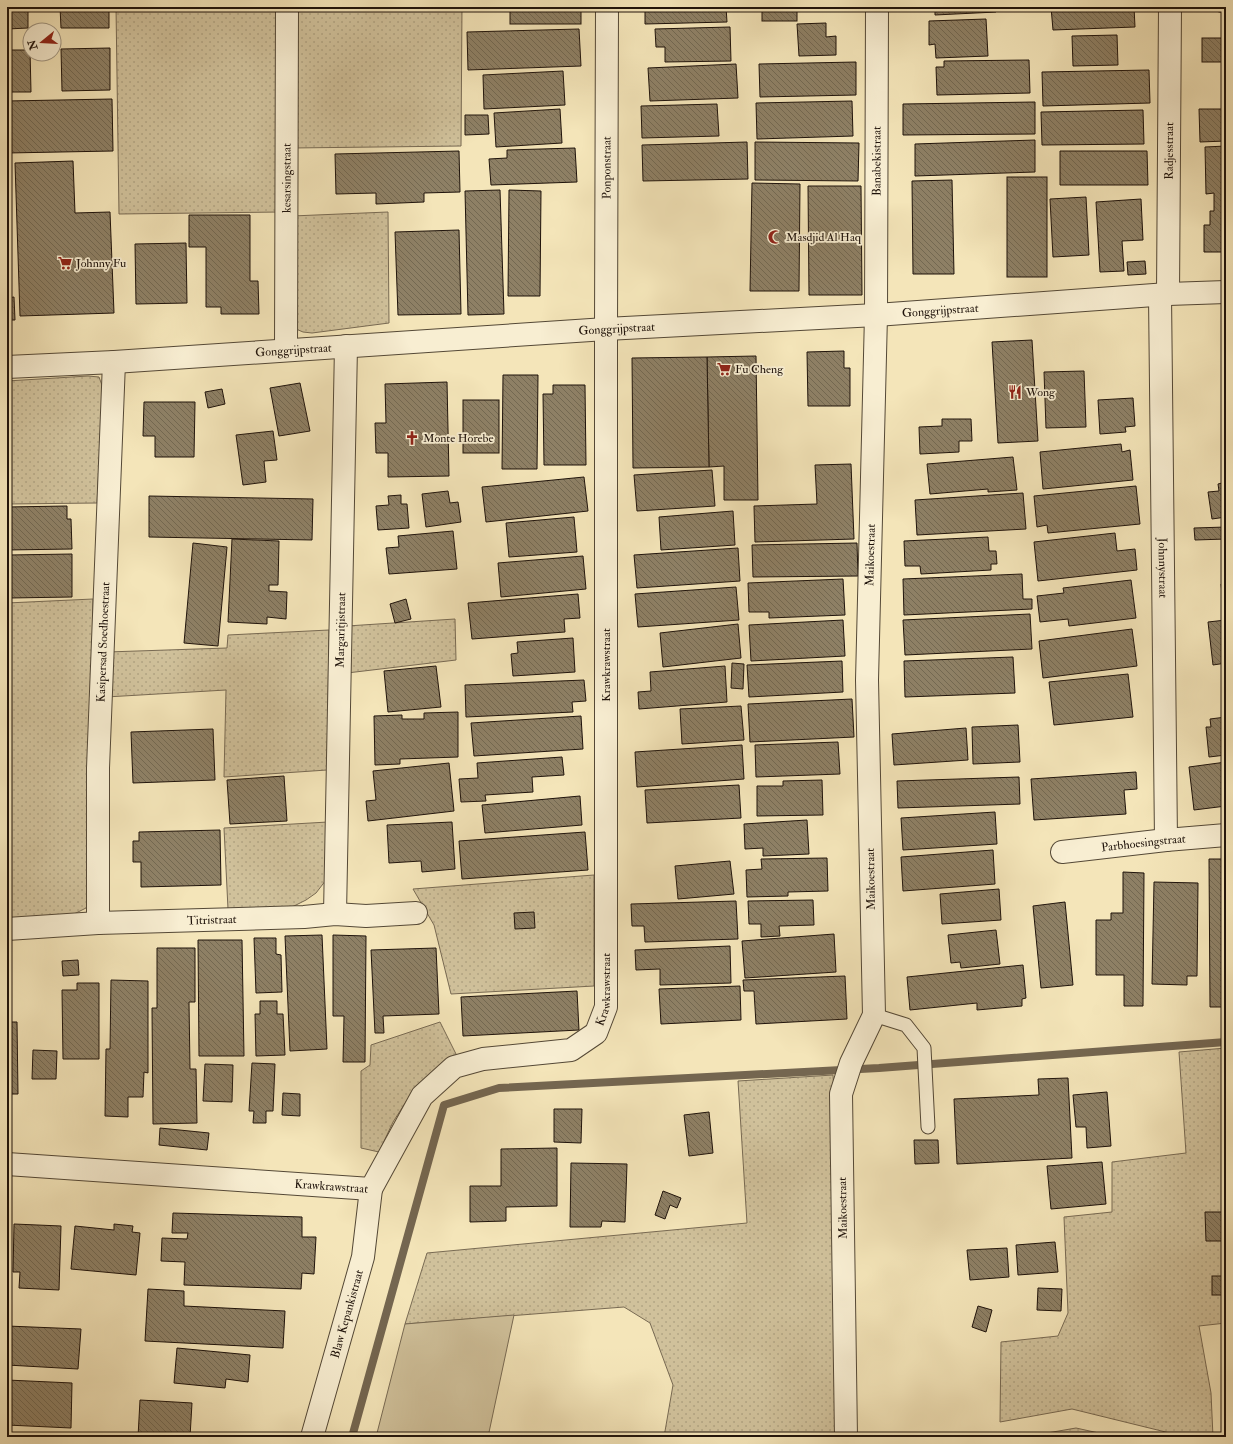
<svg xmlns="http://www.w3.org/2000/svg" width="1233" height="1444" viewBox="0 0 1233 1444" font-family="'IM FELL Double Pica',serif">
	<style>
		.grass { fill: url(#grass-dots); stroke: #786a53 }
		.pitch { fill: #d0c19b; stroke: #786a53 }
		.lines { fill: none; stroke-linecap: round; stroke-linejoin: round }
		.stream { stroke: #746650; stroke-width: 8 }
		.building { fill: url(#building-back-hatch); stroke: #1f130b }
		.lane-casing { stroke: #544836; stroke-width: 15 }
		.street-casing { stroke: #544836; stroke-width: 24 }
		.lane { stroke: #f8eed2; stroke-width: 13 }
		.street { stroke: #f8eed2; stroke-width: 22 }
		.labels { text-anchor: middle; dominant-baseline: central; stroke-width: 3.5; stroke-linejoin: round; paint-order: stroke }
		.street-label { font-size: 12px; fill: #1f130b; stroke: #f8eed2 }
		.poi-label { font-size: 12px; fill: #1f130b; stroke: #f8eed2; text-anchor: start }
	</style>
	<defs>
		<pattern id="grass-dots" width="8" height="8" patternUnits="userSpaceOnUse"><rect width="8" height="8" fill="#d0c19b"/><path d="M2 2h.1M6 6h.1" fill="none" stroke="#b2a584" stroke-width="1.8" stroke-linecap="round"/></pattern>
		<pattern id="building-back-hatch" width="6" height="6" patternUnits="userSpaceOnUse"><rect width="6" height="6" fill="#8e8065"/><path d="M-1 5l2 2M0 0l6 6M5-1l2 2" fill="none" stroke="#736851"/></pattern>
	</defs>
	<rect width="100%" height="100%" fill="#f4e5b9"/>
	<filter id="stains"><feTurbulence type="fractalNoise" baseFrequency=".005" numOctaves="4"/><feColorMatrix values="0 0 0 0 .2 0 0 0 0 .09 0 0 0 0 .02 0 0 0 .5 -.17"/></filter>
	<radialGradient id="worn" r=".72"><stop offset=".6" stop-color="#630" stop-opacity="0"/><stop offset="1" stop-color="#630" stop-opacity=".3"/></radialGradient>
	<g class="grass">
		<path d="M116,7H278L281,212L119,214Z"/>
		<path d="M292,7H462L461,146L292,148Z"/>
		<path d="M7,158L8,293H7Z"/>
		<path d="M388,212L389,323L312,333L303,332L296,329L292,216Z"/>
		<path d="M88,376L99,377L103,388L97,503L7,504V381Z"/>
		<path d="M93,599L89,901L86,908L72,915L7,919V603Z"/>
		<path d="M455,619L456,660L347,673V626Z"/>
		<path d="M329,630L327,770L224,777L226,690L106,697L107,652L227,648L228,635Z"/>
		<path d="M328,822L326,880L316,893L306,900L292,907L228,909L224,828Z"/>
		<path d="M594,875V986L451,994L434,925L413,889Z"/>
		<path d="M440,1022L457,1056L411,1094L393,1122L379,1152L361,1148V1071L370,1065L371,1045Z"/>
		<path d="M1226,1048V1323L1199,1326L1211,1393L1213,1437H1186L1072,1409L1000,1422L1001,1342L1058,1336L1068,1313L1064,1217L1112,1212V1162L1186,1153L1179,1052Z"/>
		<path d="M833,1075L842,1214L837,1437H664L673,1385L650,1323L624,1307L405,1324L427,1253L747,1223L738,1081Z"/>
		<path d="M1076,1428L1117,1437H1024Z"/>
	</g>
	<path class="pitch" d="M514,1315L488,1437H376L405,1324Z"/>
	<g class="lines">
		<path class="stream" d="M352,1437L444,1105L499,1088L879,1068L1226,1042"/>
	</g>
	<g class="building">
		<path d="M7,7H28V28L7,29Z"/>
		<path d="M60,7H109V28H61Z"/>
		<rect x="510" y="7" width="71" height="17"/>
		<path d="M645,7H726L727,22L645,24Z"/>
		<rect x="762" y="7" width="35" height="14"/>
		<path d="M935,7H995L996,12L935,15Z"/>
		<path d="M1051,7H1134L1135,27L1053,30Z"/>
		<rect x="1219" y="7" width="7" height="5"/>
		<path d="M986,19L988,56L936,58L935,44L929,45V21Z"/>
		<path d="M826,23V37L836,36V55L799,56L797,24Z"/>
		<path d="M730,27L731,61L665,62V47H656L655,29Z"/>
		<path d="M579,29L581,66L468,70L467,32Z"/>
		<path d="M1117,35L1118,65L1073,66L1072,36Z"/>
		<rect x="1202" y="38" width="24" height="24"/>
		<path d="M110,48V90L62,91L61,49Z"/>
		<path d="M7,50H30L31,92H7Z"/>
		<path d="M1029,60L1030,93L937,95L936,67H944V61Z"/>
		<path d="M856,62V95L760,97L759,64Z"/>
		<path d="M736,64L738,98L650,101L648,68Z"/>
		<path d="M1149,70L1150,103L1043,106L1042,72Z"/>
		<path d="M563,71L565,105L484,109L483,75Z"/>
		<path d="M112,99L113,151L7,153V101Z"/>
		<path d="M852,101L853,136L757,139L756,103Z"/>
		<path d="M1035,102V134L903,135V104Z"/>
		<path d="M717,104L719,136L642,138L641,106Z"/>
		<path d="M560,109L562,143L496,147L494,113Z"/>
		<path d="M1199,109H1226V141L1200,142Z"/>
		<path d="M1143,110L1144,144L1042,145L1041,112Z"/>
		<path d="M465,115H488L489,134L465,135Z"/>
		<path d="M1035,140V172L915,176V144Z"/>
		<path d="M747,142L748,179L643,181L642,145Z"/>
		<path d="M755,142L859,143L858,181L755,180Z"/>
		<path d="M1226,146V252H1204V225H1210V211H1214V193L1206,194L1205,147Z"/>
		<path d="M575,148L577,182L491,185L489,159L507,158V150Z"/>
		<path d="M459,151L460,192L424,193V202L376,204V193L336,194L335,154Z"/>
		<path d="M1060,151H1147L1148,185H1060Z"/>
		<path d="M73,161L75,213L110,212L114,313L20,316L15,163Z"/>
		<rect x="1007" y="177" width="40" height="100"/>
		<path d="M952,180L954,274H913L912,181Z"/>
		<path d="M752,183L800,184L799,291H750Z"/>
		<path d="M808,186H861L862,295H809Z"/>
		<path d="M500,190L504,314L468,315L465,191Z"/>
		<path d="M509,190L541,191L540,296H508Z"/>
		<path d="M1086,197L1089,255L1053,257L1050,199Z"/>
		<path d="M1141,199L1143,240L1122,241L1124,271L1100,272L1096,202Z"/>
		<path d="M189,215H250V281H258L259,314H221V307H206V247H189Z"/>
		<path d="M459,230L461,314L398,315L395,232Z"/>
		<path d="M186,243L187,303L136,304L135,244Z"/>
		<path d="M1145,261L1146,274L1128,275L1127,262Z"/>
		<path d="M14,297L15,320H7V298Z"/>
		<path d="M1032,340L1038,441L998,443L992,342Z"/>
		<path d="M844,351V368H850V406H808L807,352Z"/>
		<path d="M756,356L758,500H724V466L709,467L707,357Z"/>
		<path d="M707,357L709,467L633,468L632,358Z"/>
		<path d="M1084,371L1086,427L1046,428L1044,372Z"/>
		<path d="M503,375H538L537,469H502Z"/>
		<path d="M447,382L449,476L388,477V453H376L375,423H386L385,384Z"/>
		<path d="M300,383L310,431L279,436L270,388Z"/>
		<path d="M553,385H585L586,465H544L543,394H553Z"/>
		<path d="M222,389L225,404L208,408L205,392Z"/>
		<path d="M1133,398L1135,426L1125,427L1126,432L1100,434L1098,400Z"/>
		<rect x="463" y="400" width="36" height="53"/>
		<path d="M144,402H195L194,457H155V436H143Z"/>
		<path d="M942,419H971L972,441H959V452L920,454L919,427L942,426Z"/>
		<path d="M273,431L277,460L264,461L266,482L243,485L236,435Z"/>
		<path d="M1226,432V455H1224L1222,433Z"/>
		<path d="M1121,444L1122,452L1130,450L1133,480L1043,489L1040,452Z"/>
		<path d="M1013,457L1017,490L988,492V489L930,494L927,464Z"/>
		<path d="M851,464L854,539L755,542L754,506L817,504L815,465Z"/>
		<path d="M712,470L715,506L637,511L634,475Z"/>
		<path d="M584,477L588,511L486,522L482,487Z"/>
		<path d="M1226,482V517L1212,519L1208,492L1219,491L1218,484Z"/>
		<path d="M1136,486L1140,524L1048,533L1047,525L1037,527L1034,496Z"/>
		<path d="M448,491L450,503L458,502L461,522L426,527L422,494Z"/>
		<path d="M1023,493L1026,529L917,535L915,500Z"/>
		<path d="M401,495V504H407L409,528L378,530L376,506L389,505L388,496Z"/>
		<path d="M149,496L313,499L312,540L149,537Z"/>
		<path d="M67,506V519H71L72,549L7,550V507Z"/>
		<path d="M733,511L735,545L661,550L659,517Z"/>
		<path d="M574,517L577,552L509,557L506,523Z"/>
		<path d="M1226,527V539L1195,540L1194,528Z"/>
		<path d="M453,531L457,569L389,574L386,548L399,547L398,536Z"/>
		<path d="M1115,533L1117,551L1135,549L1137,570L1038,581L1034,542Z"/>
		<path d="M988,537L989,551H996L997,564H991V570L921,574L920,566H905L904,541Z"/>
		<path d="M232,539L279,541L278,585H269V591L287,592L286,619L267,617V624L228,622Z"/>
		<path d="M193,543L227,547L218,646L184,643Z"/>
		<path d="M857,543L858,576L753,577L752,545Z"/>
		<path d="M738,548L740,581L637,588L634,555Z"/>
		<path d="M72,554V597L10,598L9,555Z"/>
		<path d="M583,556L586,589L501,597L498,563Z"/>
		<path d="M1022,574L1023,599H1032V609L904,615L903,579Z"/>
		<path d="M843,579L845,615L769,618V612H749L748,583Z"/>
		<path d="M1131,580L1136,618L1069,626L1068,619L1040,622L1037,596L1064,593L1063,588Z"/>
		<path d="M1226,583V611L1224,612L1221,584Z"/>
		<path d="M736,587L739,620L638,627L635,594Z"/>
		<path d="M578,594L580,618L564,619L565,632L472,639L468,603Z"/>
		<path d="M406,599L411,619L395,623L390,604Z"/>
		<path d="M1030,614L1032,649L905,655L903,620Z"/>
		<path d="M843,620L845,656L751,661L749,625Z"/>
		<path d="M1226,620V663L1213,665L1208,622Z"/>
		<path d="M738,624L741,658L663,667L660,633Z"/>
		<path d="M1132,629L1137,666L1043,678L1039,641Z"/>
		<path d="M573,638L575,672L513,676L511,654L518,653L517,642Z"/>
		<path d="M1013,657L1015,693L905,697L904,661Z"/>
		<path d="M842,661L843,692L749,697L747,665Z"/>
		<path d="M732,663L744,664L743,689L731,688Z"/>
		<path d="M436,666L441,707L388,712L384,671Z"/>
		<path d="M725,666L727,702L639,709L638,692L651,691L650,672Z"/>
		<path d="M1128,674L1133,717L1054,725L1049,682Z"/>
		<path d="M584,680L586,701L572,702L573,712L466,717L465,685Z"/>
		<path d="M852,699L854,737L750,742L748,704Z"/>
		<path d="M741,706L744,740L682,744L680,709Z"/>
		<path d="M458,712V757L400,759V764L375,765L374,716L402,715V719H424V713Z"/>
		<path d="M581,716L583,749L474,756L471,723Z"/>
		<path d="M1226,717V755L1209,757L1206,727H1211L1210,719Z"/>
		<path d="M1018,725L1020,762L973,764L972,727Z"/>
		<path d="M966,728L968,760L894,765L892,734Z"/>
		<path d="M213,729L215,780L133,783L131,732Z"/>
		<path d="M838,742L840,774L756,777L755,745Z"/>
		<path d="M742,745L744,779L637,787L635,752Z"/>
		<path d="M562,757L564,775L532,777L533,792L485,795L486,801L461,802L459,779L478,778L477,763Z"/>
		<path d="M1226,762V806L1194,810L1189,767Z"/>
		<path d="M449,763L454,811L368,821L366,801L376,800L373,771Z"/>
		<path d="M1136,772L1137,789L1124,790L1126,814L1034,820L1031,779Z"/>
		<path d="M284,776L287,821L230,824L227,780Z"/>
		<path d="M1019,777L1020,804L898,808L897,781Z"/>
		<path d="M822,780L823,815L757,816V786H783V781Z"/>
		<path d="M739,785L741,818L647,823L645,790Z"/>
		<path d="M580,796L582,825L485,833L482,805Z"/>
		<path d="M995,812L997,844L903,850L901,818Z"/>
		<path d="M807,820L809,854L763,856V848L745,849L744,824Z"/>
		<path d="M452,822L455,869L422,872L421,861L389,863L387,825Z"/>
		<path d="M220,830L221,885L141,887V862H133V841H139V832Z"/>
		<path d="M585,832L588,870L462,879L459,841Z"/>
		<path d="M993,850L995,884L903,891L901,857Z"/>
		<path d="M827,858L828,891L788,892V896L747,897L746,870L762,869L761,859Z"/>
		<path d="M1209,859H1226V1007H1210Z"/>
		<path d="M730,861L734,894L678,899L675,866Z"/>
		<path d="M1123,872L1144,873L1143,1006H1124V975H1096V920H1111V913H1123Z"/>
		<path d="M1154,882L1198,883L1197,976H1187V985L1152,984Z"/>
		<path d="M999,889L1001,920L942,924L940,894Z"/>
		<path d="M813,900L814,925L779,926L780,936L761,937V924H749L748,901Z"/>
		<path d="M736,901L738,939L645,942L644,926H632L631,904Z"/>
		<path d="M1065,902L1073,985L1041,988L1033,906Z"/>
		<path d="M534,912L535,928L515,929L514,913Z"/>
		<path d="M996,930L1000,964L961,968L960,962L951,963L948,935Z"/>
		<path d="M834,934L836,972L745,978L742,941Z"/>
		<path d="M322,935L327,1049L290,1051L285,936Z"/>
		<path d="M333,935L366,936L365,1062H343L344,1016H333Z"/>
		<path d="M254,938H276V954L281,955L282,992L256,993Z"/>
		<path d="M198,940H242L244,1056H199Z"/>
		<path d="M730,946L731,983L660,985V969L636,970L635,950Z"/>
		<path d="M157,948H195V1002H189L190,1069H196L197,1123L153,1124L152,1008H157Z"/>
		<path d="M436,948L439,1014L383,1016L384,1033H375L371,950Z"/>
		<path d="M78,960L79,975L63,976L62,961Z"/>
		<path d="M1023,965L1026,998L1022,999V1006L977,1010V1003L910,1010L907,977Z"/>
		<path d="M845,976L847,1019L756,1024L754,991H744L743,980Z"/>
		<path d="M111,980L148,981V1073L144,1072L143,1097H128V1117L105,1116L106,1049H110Z"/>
		<path d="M77,983H99V1059H63L62,990H77Z"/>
		<path d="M740,986L741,1020L661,1024L659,989Z"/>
		<path d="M577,991L579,1030L463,1036L461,997Z"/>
		<path d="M260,1001H277V1014H283L285,1055L256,1056L255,1014H260Z"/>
		<path d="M7,1022H17L18,1094H7Z"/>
		<path d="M33,1050L57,1051L56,1079H32Z"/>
		<path d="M252,1063L275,1064L273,1111H266V1123H253L254,1111H249Z"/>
		<path d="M205,1064L233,1065L232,1102L203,1101Z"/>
		<path d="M1068,1078L1072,1158L957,1164L954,1099L1039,1095L1038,1079Z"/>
		<path d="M1107,1092L1111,1146L1087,1148L1086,1127H1076L1073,1095Z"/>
		<path d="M283,1093L300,1094V1116L282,1115Z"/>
		<path d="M554,1109H582L581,1143L554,1142Z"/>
		<path d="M709,1112L713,1153L689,1156L684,1115Z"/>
		<path d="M160,1128L209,1133L207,1150L159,1145Z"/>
		<path d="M914,1140H938L939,1163L915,1164Z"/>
		<path d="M557,1148V1206L506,1207V1221L470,1222V1186H501V1149Z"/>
		<path d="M1102,1162L1106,1204L1051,1209L1047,1166Z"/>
		<path d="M571,1163L627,1164L625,1222L602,1221L601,1227H570Z"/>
		<path d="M663,1191L681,1198L677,1208L670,1205L665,1219L655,1215Z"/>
		<path d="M1205,1212H1226V1241H1206Z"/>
		<path d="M173,1213L302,1217V1237H316L314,1274L302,1273L301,1289L184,1285L185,1262L161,1261L162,1238L187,1239L188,1233H172Z"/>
		<path d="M14,1224L61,1226L59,1290L19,1288L20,1272H13Z"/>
		<path d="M114,1224L133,1226L132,1232L140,1233L136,1275L71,1269L75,1226L114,1230Z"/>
		<path d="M1055,1242L1058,1272L1018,1275L1016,1245Z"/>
		<path d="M1007,1248L1009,1277L970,1280L967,1250Z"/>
		<rect x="1212" y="1276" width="14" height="19"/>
		<path d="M1038,1288L1062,1289L1061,1311L1037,1310Z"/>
		<path d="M148,1289L184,1291V1306L285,1311L283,1348L145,1341Z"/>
		<path d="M978,1306L992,1310L986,1332L972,1327Z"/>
		<path d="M7,1326L81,1329L78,1369L7,1365Z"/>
		<path d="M177,1348L250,1355L248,1382L226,1379L225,1388L174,1383Z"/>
		<path d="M7,1380L72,1383L71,1428L7,1425Z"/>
		<path d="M140,1400L192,1403L190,1437H138Z"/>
	</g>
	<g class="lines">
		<defs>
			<path id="lane" d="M874,1015L906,1025L924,1048L928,1127"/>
			<g id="street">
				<path id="s1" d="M1168,294L1170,7"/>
				<path id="s2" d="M1160,295L1166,840"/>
				<path id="s3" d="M286,349L287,7"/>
				<path id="s4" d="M7,367L114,362L606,329L876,315L1168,294L1226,292"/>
				<path id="s5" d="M1062,852L1166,840L1226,835"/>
				<path id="s6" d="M335,914L346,346"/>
				<path id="s7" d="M98,923V768L114,362"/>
				<path id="s8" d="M7,929L98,923L304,917L335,914L366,916L416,913"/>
				<path id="s9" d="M7,1164L371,1189L422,1096L454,1067L483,1059L571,1050L596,1033L606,1007V329L607,7"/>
				<path id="s10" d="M312,1437L363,1257L371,1189"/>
				<path id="s11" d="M846,1437L841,1094L851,1063L874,1015L867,680L876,315L877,7"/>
			</g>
		</defs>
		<use href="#lane" class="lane-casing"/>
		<use href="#street" class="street-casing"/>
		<use href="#lane" class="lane"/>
		<use href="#street" class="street"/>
	</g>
	<defs>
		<symbol id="mosque-bare" viewBox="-9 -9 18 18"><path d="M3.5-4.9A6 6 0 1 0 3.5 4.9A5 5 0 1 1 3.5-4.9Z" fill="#8f2418" stroke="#f8eed2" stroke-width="2.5" paint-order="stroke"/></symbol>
		<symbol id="supermarket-bare" viewBox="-9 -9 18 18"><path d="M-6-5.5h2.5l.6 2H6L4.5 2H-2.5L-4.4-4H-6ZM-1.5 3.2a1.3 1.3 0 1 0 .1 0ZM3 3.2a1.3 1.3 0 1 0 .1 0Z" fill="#8f2418" stroke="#f8eed2" stroke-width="2.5" paint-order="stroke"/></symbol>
		<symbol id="restaurant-bare" viewBox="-9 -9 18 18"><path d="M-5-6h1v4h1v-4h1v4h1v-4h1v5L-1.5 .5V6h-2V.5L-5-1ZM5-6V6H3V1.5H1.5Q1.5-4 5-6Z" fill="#8f2418" stroke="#f8eed2" stroke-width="2.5" paint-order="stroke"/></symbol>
		<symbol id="church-bare" viewBox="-9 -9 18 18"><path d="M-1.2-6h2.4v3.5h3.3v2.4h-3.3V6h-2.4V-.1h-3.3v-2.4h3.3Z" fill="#8f2418" stroke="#f8eed2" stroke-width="2.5" paint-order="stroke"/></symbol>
	</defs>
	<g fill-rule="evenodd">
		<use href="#mosque-bare" x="765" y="227" width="20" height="20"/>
		<use href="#supermarket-bare" x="55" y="253" width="20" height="20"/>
		<use href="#supermarket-bare" x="714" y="359" width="20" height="20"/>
		<use href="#restaurant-bare" x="1005" y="382" width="20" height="20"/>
		<use href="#church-bare" x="402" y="428" width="20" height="20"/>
	</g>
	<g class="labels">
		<g class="street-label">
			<text stroke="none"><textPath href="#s1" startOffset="143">Radjesstraat</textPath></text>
			<text stroke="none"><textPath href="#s11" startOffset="1283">Banabekistraat</textPath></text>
			<text stroke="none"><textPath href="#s9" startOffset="1530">Ponponstraat</textPath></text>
			<text stroke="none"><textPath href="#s3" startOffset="171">kesarsingstraat</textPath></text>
			<text stroke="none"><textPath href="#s4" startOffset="935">Gonggrijpstraat</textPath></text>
			<text stroke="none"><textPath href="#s4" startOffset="611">Gonggrijpstraat</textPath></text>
			<text stroke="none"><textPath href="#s4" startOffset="287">Gonggrijpstraat</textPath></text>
			<text stroke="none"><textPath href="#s11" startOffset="889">Maikoestraat</textPath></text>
			<text stroke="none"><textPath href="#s2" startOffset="273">Johnnystraat</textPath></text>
			<text stroke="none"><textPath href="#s6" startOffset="284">Margaritjistraat</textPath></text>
			<text stroke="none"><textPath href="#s7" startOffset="281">Kasipersad Soedhoestraat</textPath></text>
			<text transform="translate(606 665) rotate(-90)">Krawkrawstraat</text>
			<text stroke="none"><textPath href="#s5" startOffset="82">Parbhoesingstraat</textPath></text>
			<text transform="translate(871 879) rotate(-91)">Maikoestraat</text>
			<text stroke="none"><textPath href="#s8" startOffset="205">Titristraat</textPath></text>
			<text stroke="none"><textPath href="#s9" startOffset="708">Krawkrawstraat</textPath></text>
			<text stroke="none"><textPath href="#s9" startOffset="325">Krawkrawstraat</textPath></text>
			<text transform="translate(843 1208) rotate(-91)">Maikoestraat</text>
			<text stroke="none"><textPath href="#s10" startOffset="128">Blaw Kepankistraat</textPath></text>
		</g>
		<g class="poi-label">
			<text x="786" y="237">Masdjid Al Haq</text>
			<text x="76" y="263">Johnny Fu</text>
			<text x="735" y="369">Fu Cheng</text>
			<text x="1026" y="392">Wong</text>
			<text x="423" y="438">Monte Horebe</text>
		</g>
	</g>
	<rect width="1233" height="1444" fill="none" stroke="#f4e5b9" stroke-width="24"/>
	<rect x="8" y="8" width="1217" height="1428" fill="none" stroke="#1f130b" stroke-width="2"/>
	<rect x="12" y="12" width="1209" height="1420" fill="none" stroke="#1f130b"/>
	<g transform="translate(42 42) rotate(252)"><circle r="19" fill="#f8eed2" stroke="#a19682"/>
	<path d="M0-3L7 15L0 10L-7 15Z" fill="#8f2418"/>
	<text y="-6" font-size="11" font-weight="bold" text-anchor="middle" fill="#1f130b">N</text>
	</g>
	<rect width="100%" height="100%" filter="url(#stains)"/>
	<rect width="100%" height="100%" fill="url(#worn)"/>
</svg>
